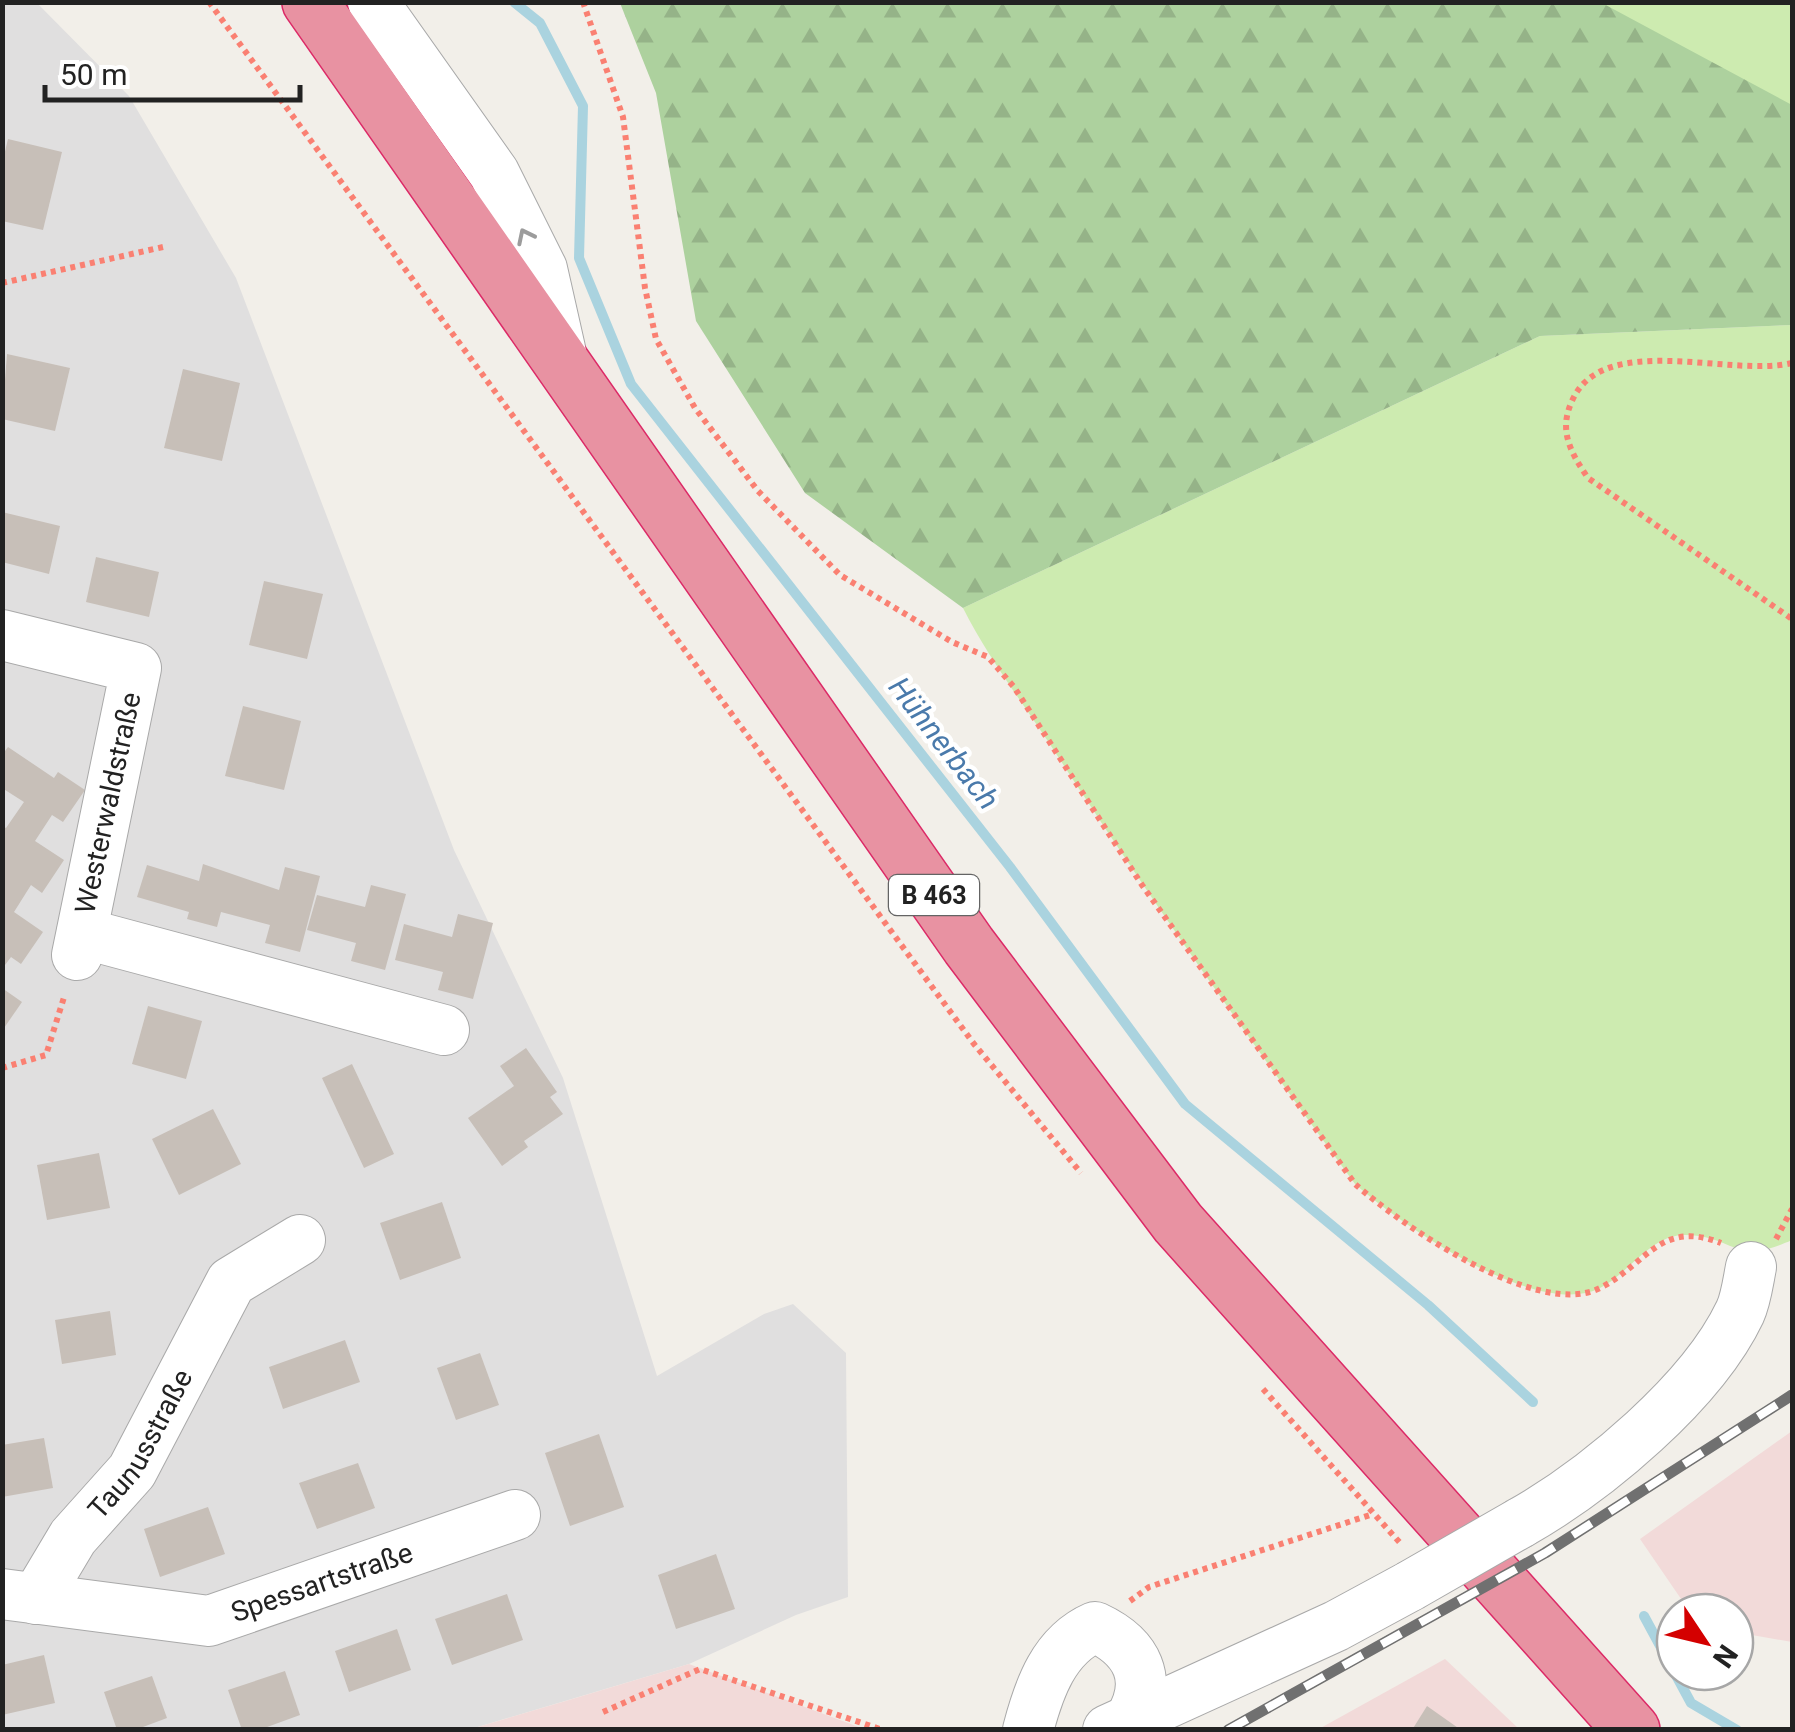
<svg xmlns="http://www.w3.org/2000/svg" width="1795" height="1732" viewBox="0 0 1795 1732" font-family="Roboto,sans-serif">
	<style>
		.residential { fill: #e0dfdf }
		.commercial { fill: #f2dad9 }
		.grass { fill: #cdebb0 }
		.forest { fill: url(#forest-firs) }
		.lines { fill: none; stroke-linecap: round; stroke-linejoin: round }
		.stream { stroke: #aad3df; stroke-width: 10 }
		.building { fill: #c7bfb8 }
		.minor-casing { stroke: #a9a9a9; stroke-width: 52 }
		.highway-casing { stroke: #dc2a67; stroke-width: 58 }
		.path { stroke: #fa8072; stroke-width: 6; stroke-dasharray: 5 5; stroke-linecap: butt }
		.minor { stroke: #fff; stroke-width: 50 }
		.highway { stroke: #e892a2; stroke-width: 55 }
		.rail-casing { stroke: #707070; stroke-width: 11 }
		.rail { stroke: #fff; stroke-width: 8; stroke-dasharray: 22; stroke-linecap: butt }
		.minor-bridge-casing { stroke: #a9a9a9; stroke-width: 52; stroke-linecap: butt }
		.minor-bridge { stroke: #fff; stroke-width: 50 }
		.oneway { stroke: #9c9c9c }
		.labels { text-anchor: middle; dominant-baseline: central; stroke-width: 9; stroke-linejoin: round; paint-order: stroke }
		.shield { fill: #fff; stroke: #646464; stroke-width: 2.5 }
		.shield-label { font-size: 25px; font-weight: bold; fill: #222 }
		.street-label { font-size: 28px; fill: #222; stroke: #fff }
		.water-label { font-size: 30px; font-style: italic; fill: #4a7aab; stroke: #fff }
	</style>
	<defs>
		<pattern id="forest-firs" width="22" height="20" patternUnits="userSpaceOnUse" patternTransform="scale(2.5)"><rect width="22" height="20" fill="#add19e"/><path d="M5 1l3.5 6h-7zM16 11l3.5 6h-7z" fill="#95b388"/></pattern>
	</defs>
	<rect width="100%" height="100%" fill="#f2efe9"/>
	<path class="residential" d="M36,2L129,96L236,278L454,850L563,1078L657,1376L764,1314L793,1304L846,1353L848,1597L796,1615L689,1664L471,1729L3,1730L2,3Z"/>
	<g class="commercial">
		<path d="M1792,1431V1642L1735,1632V1612H1690L1640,1539Z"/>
		<path d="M1445,1659L1519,1729L1317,1730Z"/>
		<path d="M689,1664L864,1729H471L569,1700Z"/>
	</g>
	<g class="grass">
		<path d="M1590,3H1792V110Z"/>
		<path d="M1792,325V1240C1732,1267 1733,1234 1683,1235C1650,1236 1627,1275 1600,1288C1537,1320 1401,1225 1355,1184C1255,1048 1158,910 1066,769C1032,715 992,665 963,608L1540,336Z"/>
	</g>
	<path class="forest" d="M620,3H1602L1792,105V325L1540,336L963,608L805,493L696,321L656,93Z"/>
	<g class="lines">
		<g class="stream">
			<path d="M514,2L540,23L583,106L579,258L631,384L1010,867L1185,1104L1428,1305L1533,1402"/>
			<path d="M1644,1616L1691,1703L1737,1730"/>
		</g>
	</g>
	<g class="building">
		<path d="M8,139L62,152L43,230L2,221V164Z"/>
		<path d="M7,354L70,368L55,431L2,419Z"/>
		<path d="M183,369L240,383L222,461L164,448Z"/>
		<path d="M2,512L60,526L49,574L2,562Z"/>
		<path d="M96,557L159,572L149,617L86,602Z"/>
		<path d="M264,581L323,594L307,659L249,645Z"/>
		<path d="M243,706L301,721L284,790L225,776Z"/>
		<path d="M8,747L54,778L58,772L85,790L63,822L52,815L35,841L64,860L42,893L31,885L14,912L43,932L21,964L11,957L2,969V826L6,828L24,802L2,788V755Z"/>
		<path d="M203,864L279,890L285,867L320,876L300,952L265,943L270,925L221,912L217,927L187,919L189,912L137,897L147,865L199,881Z"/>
		<path d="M371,885L406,894L385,970L351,961L356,943L307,930L317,895L365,907Z"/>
		<path d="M458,914L493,923L473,999L438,990L443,972L395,960L404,924L452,937Z"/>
		<path d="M2,988L22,1002L2,1031Z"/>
		<path d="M148,1006L202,1021L186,1079L132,1064Z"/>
		<path d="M526,1048L557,1092L550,1097L563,1114L524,1141L528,1147L502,1166L468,1118L514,1086L500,1066Z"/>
		<path d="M352,1064L394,1154L364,1168L322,1078Z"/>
		<path d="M213,1109L241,1164L179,1195L152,1139Z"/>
		<path d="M99,1153L110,1208L47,1220L37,1165Z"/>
		<path d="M442,1202L461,1258L400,1280L380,1223Z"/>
		<path d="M110,1311L116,1355L62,1364L55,1320Z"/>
		<path d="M345,1340L360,1382L283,1409L269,1367Z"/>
		<path d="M480,1353L499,1405L456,1420L437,1368Z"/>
		<path d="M599,1434L624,1507L570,1526L545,1453Z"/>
		<path d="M44,1438L53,1488L2,1497V1445Z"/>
		<path d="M358,1463L375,1508L317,1529L299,1483Z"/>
		<path d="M208,1507L225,1554L160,1577L144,1529Z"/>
		<path d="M716,1554L735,1609L676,1629L658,1575Z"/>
		<path d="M507,1594L523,1640L452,1665L435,1619Z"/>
		<path d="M397,1629L411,1670L349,1692L335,1651Z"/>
		<path d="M44,1655L55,1703L2,1715V1665Z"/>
		<path d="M285,1671L300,1715L259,1730H242L228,1690Z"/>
		<path d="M152,1676L167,1718L135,1730H117L104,1692Z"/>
		<path d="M1427,1706L1461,1730H1412Z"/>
	</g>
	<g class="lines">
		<defs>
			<g id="minor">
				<path d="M373,2L494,173L542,269L563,362"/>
				<path d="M2,635L136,668L77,955"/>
				<path d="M82,933L444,1030"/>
				<path d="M1520,1523C1596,1480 1702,1392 1740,1312C1746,1299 1748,1282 1751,1267"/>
				<path id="s1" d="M2,1594L209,1621L515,1515"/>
				<path id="s2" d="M36,1599L73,1537L132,1471L231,1282L300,1240"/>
				<path d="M1028,1730C1039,1688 1054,1645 1095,1627C1138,1647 1154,1680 1129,1721"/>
				<path d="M1108,1730L1336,1626L1410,1586"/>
			</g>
			<path id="highway" d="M310,2L969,946L1178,1223L1632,1730"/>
		</defs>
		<use href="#minor" class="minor-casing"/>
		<use href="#highway" class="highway-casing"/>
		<g class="path">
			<path d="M209,2L974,1044L1081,1173"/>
			<path d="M583,2L623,117L645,288L656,339L695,408L758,491L840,575L952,642L988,657L1014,687L1142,885L1355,1184C1401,1225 1538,1320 1600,1288C1646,1265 1660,1219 1721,1243"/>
			<path d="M2,283L163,247"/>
			<path d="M1792,363C1730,378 1603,330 1572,401C1558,431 1571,453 1588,478L1792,619"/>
			<path d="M2,1068L46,1055L65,994"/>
			<path d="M1776,1239L1792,1209"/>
			<path d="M1263,1389L1401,1544"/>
			<path d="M1130,1601L1149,1587L1373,1514"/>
			<path d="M603,1712L700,1669L883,1730"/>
		</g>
		<use href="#minor" class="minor"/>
		<use href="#highway" class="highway"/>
		<defs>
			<path id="rail" d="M1228,1730L1545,1553L1792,1395"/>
		</defs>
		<use href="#rail" class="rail-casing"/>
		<use href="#rail" class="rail"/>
		<defs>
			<path id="minor-bridge" d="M1410,1586L1520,1523"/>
		</defs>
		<use href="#minor-bridge" class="minor-bridge-casing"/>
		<use href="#minor-bridge" class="minor-bridge"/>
	</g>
	<defs><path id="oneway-chevron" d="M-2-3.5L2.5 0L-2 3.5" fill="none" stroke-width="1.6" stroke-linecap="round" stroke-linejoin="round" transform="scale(2.5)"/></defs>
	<use class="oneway" href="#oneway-chevron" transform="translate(525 236) rotate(-116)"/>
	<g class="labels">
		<rect class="shield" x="889" y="875" width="90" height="40" rx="8"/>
		<g class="shield-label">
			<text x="934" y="895">B 463</text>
		</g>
		<g class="street-label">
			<text transform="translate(108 803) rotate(-78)">Westerwaldstraße</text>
			<text stroke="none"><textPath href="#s2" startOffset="188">Taunusstraße</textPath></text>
			<text stroke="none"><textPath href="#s1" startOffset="328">Spessartstraße</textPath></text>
		</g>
		<g class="water-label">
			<text transform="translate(944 743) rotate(52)">Hühnerbach</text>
		</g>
	</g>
	<rect width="1795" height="1732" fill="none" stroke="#222222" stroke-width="10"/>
	<g transform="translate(1705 1642) rotate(125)"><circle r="48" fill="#ffffff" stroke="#a7a7a7" stroke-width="2.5"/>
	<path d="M0-8L18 38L0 25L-18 38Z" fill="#d40000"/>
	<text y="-15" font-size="28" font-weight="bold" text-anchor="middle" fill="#222222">N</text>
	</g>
	<path d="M45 85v15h255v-15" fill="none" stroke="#222222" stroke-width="5"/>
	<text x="60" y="85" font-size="30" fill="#222222" stroke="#ffffff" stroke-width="8" paint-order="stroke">50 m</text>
</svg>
